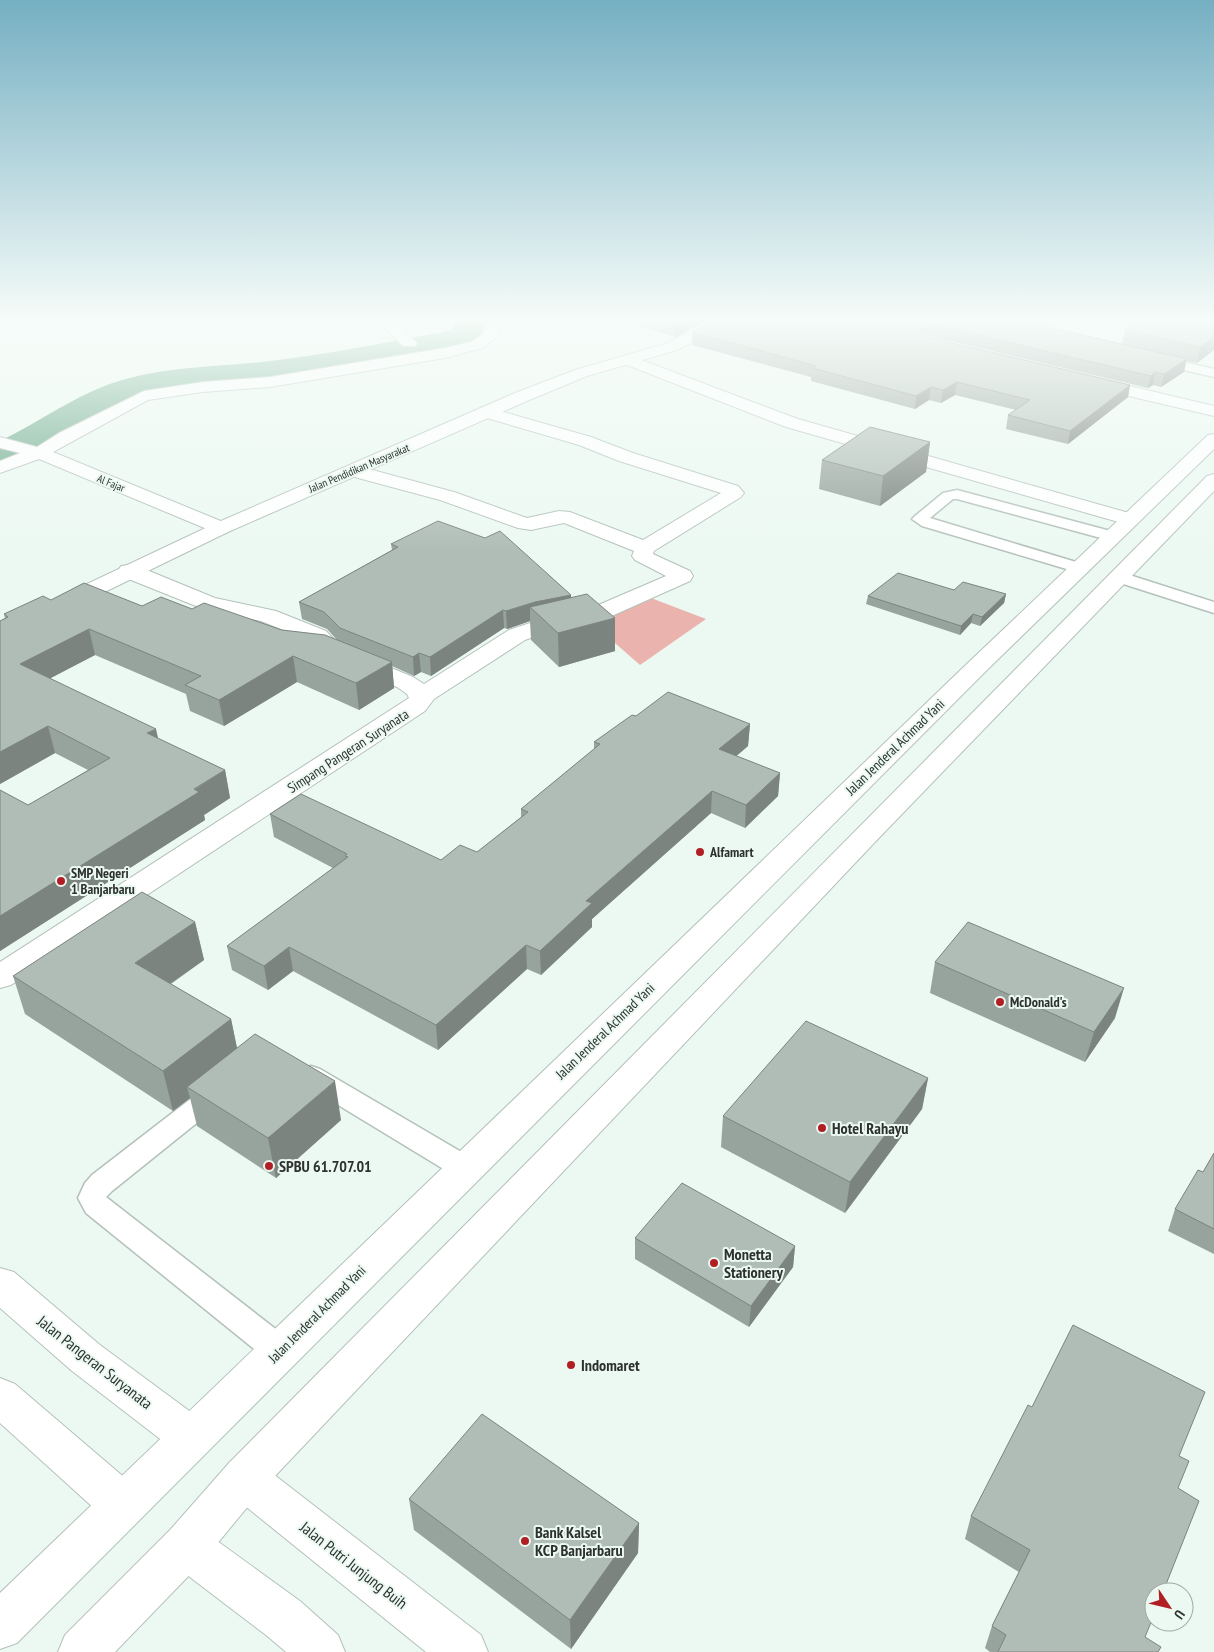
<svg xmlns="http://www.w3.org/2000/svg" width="1214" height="1652" viewBox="0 0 1214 1652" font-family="'PT Sans Narrow',sans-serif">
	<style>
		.green { fill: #eab3ad }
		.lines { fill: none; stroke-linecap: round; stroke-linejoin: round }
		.river { fill: #6aa88a; fill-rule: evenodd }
		.lane-casing { stroke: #b4c1ba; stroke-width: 3 }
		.street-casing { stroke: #b4c1ba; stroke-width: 2 }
		.secondary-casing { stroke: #b4c1ba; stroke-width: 2 }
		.highway-casing { stroke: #b4c1ba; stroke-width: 2 }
		.lane { fill: #fff; fill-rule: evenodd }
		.street { fill: #fff; fill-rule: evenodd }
		.secondary { fill: #fff; fill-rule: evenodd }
		.highway { fill: #fff; fill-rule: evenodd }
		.wall { fill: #97a39d }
		.shaded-wall { fill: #7b847f }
		.building { fill: #b0bdb6; stroke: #7b847f }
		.poi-dot { fill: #b11f25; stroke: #ecf9f2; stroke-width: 2 }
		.labels { text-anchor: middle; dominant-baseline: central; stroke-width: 4; stroke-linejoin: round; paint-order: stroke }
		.far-street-label { font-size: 11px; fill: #2d322f; stroke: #ecf9f2 }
		.street-label { font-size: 14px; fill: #2d322f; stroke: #ecf9f2 }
		.poi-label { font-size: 14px; font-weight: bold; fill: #2d322f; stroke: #ecf9f2; text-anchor: start }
		.near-poi-label { font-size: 16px; font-weight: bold; fill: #2d322f; stroke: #ecf9f2; text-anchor: start }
		.near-street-label { font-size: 16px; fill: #2d322f; stroke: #ecf9f2 }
	</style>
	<rect width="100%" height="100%" fill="#ecf9f2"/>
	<path class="green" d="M651,598L706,619L640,665L591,622Z"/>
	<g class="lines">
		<path class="river" d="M457,320H493L481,344C451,355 420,359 389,365C339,374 290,382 239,388C211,391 181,390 153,397C97,409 55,456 0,470V441C40,422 76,394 119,381C168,366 219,367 270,361C328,354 385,343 443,332L453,329Z"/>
		<defs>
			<g id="lane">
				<path d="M1158,356L1214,369V377L1154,363L1152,360Z"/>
				<path d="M957,490L1118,533L1120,536L1118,539L1112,541L957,499H953L930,518L1086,565L1088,568L1086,571L1080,573L922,526L912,519L915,516L943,493Z"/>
				<path d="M1120,572L1214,602V613L1114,581L1112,577L1114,573Z"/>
				<path d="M311,1066L320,1069L475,1160L479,1168L475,1176L465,1179L455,1176L302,1083L298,1076L302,1069Z"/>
				<path d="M215,1084L224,1087L228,1094L224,1101L112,1191L106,1197L291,1341L296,1351L291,1361L280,1365L269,1361L86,1213L78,1198L85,1183L92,1175L206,1087Z"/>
			</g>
			<g id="street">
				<path d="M377,320H393L417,343L415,346H403Z"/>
				<path d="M486,320H501L498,336L483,348L445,358L270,387L203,392L148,400L53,452L228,524L231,528L228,532L221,534L214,532L39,459L0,473V461L20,453L0,448V437L37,447L59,433L144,391L203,382L270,377L445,348L471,342L483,334Z"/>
				<path d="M628,355L798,419L1136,515L1139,519L1136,523L1129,525L786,427L622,363L620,360L622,357Z"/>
				<path d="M486,407L591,437L633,453L738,486L744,493L741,497L654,551L653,554L690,571L693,576L690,581L596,623L542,634L525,640L434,699L425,711L11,985L0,988V962L409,698L407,694L397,687L325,657L310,641L261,621L201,608L121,576L118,571L121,566L129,565L137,566L215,598L276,611L326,631L341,647L413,677L424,684L509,630L536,621L582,612L666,576L635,560L632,556L634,551L564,523L531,530L518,528L440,500L347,475L345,471L347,467L354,465L454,492L527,518L559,511L570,512L643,540L721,493L619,461L579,445L480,416L477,412L480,408Z"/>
			</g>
			<g id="secondary">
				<path d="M712,320H732L730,323L677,350L587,376L527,401L228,532L8,639L0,641V625L214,524L515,393L575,370L665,344Z"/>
				<path d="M1092,377L1214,406V416L1086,386L1084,382L1086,378Z"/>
				<path d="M0,1268L14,1272L100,1345L207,1424L213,1438L207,1452L192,1458L177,1452L72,1371L0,1308Z"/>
				<path d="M0,1378L15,1384L139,1490L145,1505L139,1520L123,1526L107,1520L0,1423Z"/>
				<path d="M244,1457L259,1463L481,1635L488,1652H426L229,1493L222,1478L229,1463Z"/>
				<path d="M186,1524L202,1530L300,1601L338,1635L345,1652H286L266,1635L170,1562L163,1546L170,1530Z"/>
			</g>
			<g id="highway">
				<path d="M1214,434V449L987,670L17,1643L0,1649V1593L971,660L1208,435Z"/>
				<path d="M1214,474V491L875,842L259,1493L202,1562L115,1652H58L65,1635L170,1530L229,1463L1207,476Z"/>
			</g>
		</defs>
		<use href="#lane" class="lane-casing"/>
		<use href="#street" class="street-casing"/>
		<use href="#secondary" class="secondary-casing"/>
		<use href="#highway" class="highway-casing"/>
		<use href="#lane" class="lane"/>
		<use href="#street" class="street"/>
		<use href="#secondary" class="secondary"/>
		<use href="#highway" class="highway"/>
	</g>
	<g class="wall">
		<path d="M621,320H707L675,337Z"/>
		<path d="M861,320H1017L1122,344L1125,330L1214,320V350L1197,363L1186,361L1184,372L1161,387L1153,385L1148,388Z"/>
		<path d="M692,332L1130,385L1128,397L1068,444L1006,429L1008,415L1016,410L955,395L941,403L929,400L915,409L811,381V377L692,345Z"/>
		<path d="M930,442L926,472L880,506L819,489L822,460Z"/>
		<path d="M391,544L571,595V597L615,618V651L559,667L531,640L530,621L507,629L504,628L431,676L421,672L414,676L392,666L394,688L359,710L297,682L224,726L190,711L186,694L95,655L50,678L158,739L225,770L230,798L204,815L205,820L0,951V790L28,805L88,770L55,753L0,784V621L5,618L4,614L51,600L192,609L282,630L337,640L327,629L302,619L299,602L392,550Z"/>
		<path d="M954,590L1006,594L1004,603L980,626L971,623L960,635L866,604L868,596Z"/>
		<path d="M636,716L750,724L748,746L736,756L780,773L778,796L745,828L711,813L592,919V927L541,975L527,969L438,1050L293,971L268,990L232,970L227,946L333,868L274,837L270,814L441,860L477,852L521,817V809L594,749V742Z"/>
		<path d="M195,922L204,960L171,984L231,1019L237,1048L341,1120L276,1178L197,1126L190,1098L173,1111L25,1014L13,976Z"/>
		<path d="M935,962L1115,1018L1085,1062L930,993Z"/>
		<path d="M928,1078L922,1109L845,1213L721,1147L723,1116Z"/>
		<path d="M1214,1153V1254L1168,1231L1175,1209L1203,1172Z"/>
		<path d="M635,1238L795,1246L793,1267L749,1327L635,1259Z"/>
		<path d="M1032,1407L1179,1456L1178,1488L1145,1637L1158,1652H990L985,1648L992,1626L1019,1572L965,1539L971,1516Z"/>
		<path d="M409,1499L639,1523L638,1553L571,1649L414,1530Z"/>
	</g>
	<g class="shaded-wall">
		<path d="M684,320H707L675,337L676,325Z"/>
		<path d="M1214,337V350L1197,363L1200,347Z"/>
		<path d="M1187,359L1184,372L1161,387L1164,374Z"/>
		<path d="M1155,372L1153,385L1148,388L1151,376Z"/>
		<path d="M957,382L955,395L941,403L943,390Z"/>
		<path d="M1130,385L1128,397L1068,444L1070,431Z"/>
		<path d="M931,387L929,400L915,409L916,396Z"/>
		<path d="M930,442L926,472L880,506L883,476Z"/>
		<path d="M1006,594L1004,603L980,626L982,617Z"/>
		<path d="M571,595L572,612L530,607V621L507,629L506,611L535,602Z"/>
		<path d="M503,610L504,628L431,676L430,657Z"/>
		<path d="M973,614L971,623L960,635L961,626Z"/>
		<path d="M615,618V651L559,667L558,633Z"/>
		<path d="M89,629L95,655L28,690L20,664Z"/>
		<path d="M419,653L421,672L414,676L413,657Z"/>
		<path d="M293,656L297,682L224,726L219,700Z"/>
		<path d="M392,662L394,688L359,710L356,683Z"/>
		<path d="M750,724L748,746L718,772L719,749Z"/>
		<path d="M48,726L55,753L0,784V752Z"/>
		<path d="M156,729L162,755L147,733Z"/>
		<path d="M225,770L230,798L204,815L205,820L0,951V916Z"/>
		<path d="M780,773L778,796L745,828L746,805Z"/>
		<path d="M712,791L711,813L592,919V927L541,975L540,951L586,901Z"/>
		<path d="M195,922L204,960L145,1001L135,963Z"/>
		<path d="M526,945L527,969L438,1050L436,1025Z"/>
		<path d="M289,947L293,971L268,990L264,966Z"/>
		<path d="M1124,988L1115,1018L1085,1062L1094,1032Z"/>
		<path d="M231,1019L239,1058L187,1087L190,1098L173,1111L163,1071Z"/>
		<path d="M928,1078L922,1109L845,1213L850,1182Z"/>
		<path d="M335,1081L341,1120L276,1178L268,1138Z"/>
		<path d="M795,1246L793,1267L749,1327L751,1306Z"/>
		<path d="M639,1523L638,1553L571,1649L570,1620Z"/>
	</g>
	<g class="building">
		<path d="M662,320H684L676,325Z"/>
		<path d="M716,320H855L1130,385L1070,431L1008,415L1030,400L957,382L943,390L931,387L916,396L812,368L816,366L692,332Z"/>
		<path d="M913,320H1017L1187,359L1164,374L1155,372L1151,376Z"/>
		<path d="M1139,320H1214V337L1200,347L1125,330Z"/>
		<path d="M870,427L930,442L883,476L822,460Z"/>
		<path d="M438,521L485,538L500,531L571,595L535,602L506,611L503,610L430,657L419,653L413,657L340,628L324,612L299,602L398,547L391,544Z"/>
		<path d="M898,573L954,590L963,582L1006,594L982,617L973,614L961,626L868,596Z"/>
		<path d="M84,583L142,606L161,597L192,609L204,603L282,630L325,635L392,662L356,683L293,656L219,700L185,685L201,676L89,629L20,664L156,729L147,733L225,770L194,789L199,792L0,916V790L28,805L110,758L48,726L0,752V621L8,617L4,614L43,596L51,600Z"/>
		<path d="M587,594L615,618L558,633L530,607Z"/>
		<path d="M668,692L750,724L719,749L780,773L746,805L712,791L586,901L592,903L540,951L526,945L436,1025L289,947L264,966L227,946L348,857L345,856L347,854L270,814L301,794L441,860L460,845L477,852L528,812L521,809L600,744L594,742L632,715L636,716Z"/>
		<path d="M142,892L195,922L135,963L231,1019L163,1071L13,976Z"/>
		<path d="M968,922L1124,988L1094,1032L935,962Z"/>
		<path d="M806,1021L928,1078L850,1182L723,1116Z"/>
		<path d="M255,1034L335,1081L268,1138L187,1087Z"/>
		<path d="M1214,1153V1229L1175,1209L1198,1170L1203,1172Z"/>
		<path d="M682,1183L795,1246L751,1306L635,1238Z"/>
		<path d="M1073,1325L1205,1392L1179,1456L1189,1461L1178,1488L1199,1501L1163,1592H1154V1615L1145,1637L1161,1647L1158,1652H998L1006,1635L992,1626L1030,1550L971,1516L1028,1405L1032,1407Z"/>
		<path d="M482,1414L639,1523L570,1620L409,1499Z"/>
	</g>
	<linearGradient id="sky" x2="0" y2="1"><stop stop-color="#75afc2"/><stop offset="0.58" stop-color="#f6fcf9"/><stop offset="1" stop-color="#f6fcf9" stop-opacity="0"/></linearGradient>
	<rect width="1214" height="552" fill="url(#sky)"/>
	<g class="poi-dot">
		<circle cx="700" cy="852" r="5"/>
		<circle cx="61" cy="881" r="5"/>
		<circle cx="1000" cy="1002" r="5"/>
		<circle cx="822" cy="1128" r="5"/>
		<circle cx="269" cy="1166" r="5"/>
		<circle cx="714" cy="1263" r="5"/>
		<circle cx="571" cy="1365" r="5"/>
		<circle cx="525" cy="1541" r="5"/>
	</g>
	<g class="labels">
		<g class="far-street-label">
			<text transform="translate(359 468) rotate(-23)">Jalan Pendidikan Masyarakat</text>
			<text transform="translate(111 483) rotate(22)">Al Fajar</text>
		</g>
		<g class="street-label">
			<text transform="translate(895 747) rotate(-44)">Jalan Jenderal Achmad Yani</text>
			<text transform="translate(348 751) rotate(-33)">Simpang Pangeran Suryanata</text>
			<text transform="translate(605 1031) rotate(-44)">Jalan Jenderal Achmad Yani</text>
			<text transform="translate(317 1314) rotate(-45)">Jalan Jenderal Achmad Yani</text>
		</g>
		<g class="poi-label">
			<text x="710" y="852">Alfamart</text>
			<text x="71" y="873">SMP Negeri<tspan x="71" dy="16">1 Banjarbaru</tspan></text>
			<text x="1010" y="1002">McDonald's</text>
		</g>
		<g class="near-poi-label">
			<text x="832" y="1128">Hotel Rahayu</text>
			<text x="279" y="1166">SPBU 61.707.01</text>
			<text x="724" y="1254">Monetta<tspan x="724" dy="18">Stationery</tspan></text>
			<text x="581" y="1365">Indomaret</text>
			<text x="535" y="1532">Bank Kalsel<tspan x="535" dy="18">KCP Banjarbaru</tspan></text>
		</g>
		<g class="near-street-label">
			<text transform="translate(95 1362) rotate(38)">Jalan Pangeran Suryanata</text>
			<text transform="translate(354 1565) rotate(38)">Jalan Putri Junjung Buih</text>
		</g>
	</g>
	<g transform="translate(1169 1607) rotate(125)"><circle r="24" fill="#ecf9f2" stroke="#a0a9a4"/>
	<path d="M0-4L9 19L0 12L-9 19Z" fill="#b11f25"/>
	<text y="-8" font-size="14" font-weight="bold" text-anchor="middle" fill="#2d322f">U</text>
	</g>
</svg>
